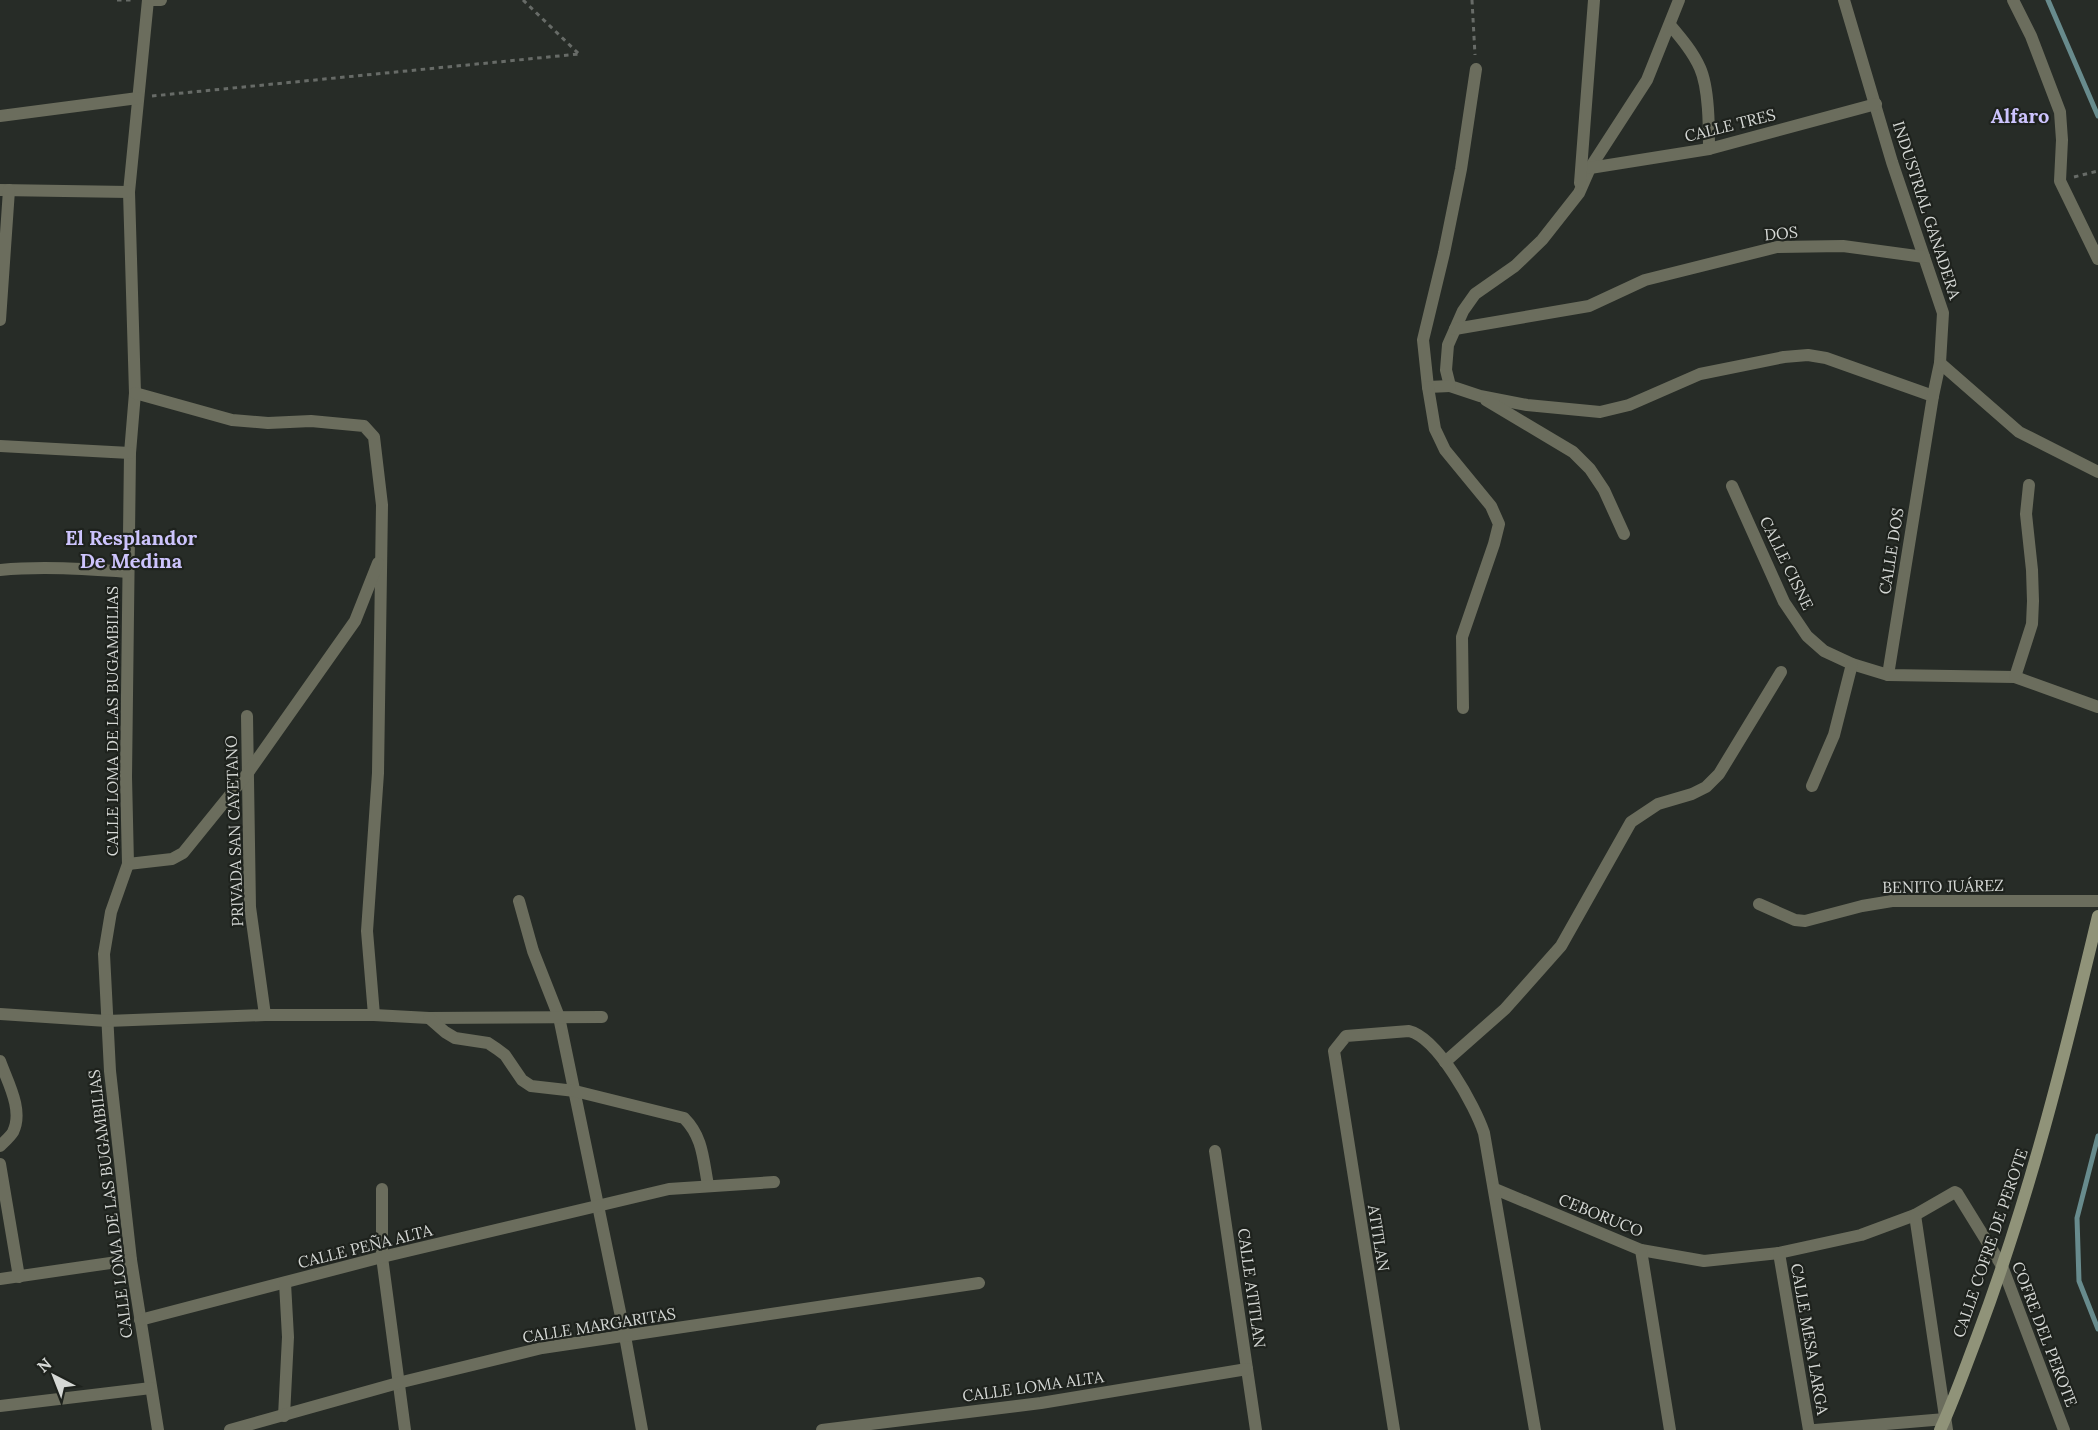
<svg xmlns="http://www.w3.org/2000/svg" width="2098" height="1430" viewBox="0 0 2098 1430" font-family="Lora,serif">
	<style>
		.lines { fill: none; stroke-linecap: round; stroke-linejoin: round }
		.stream { stroke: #688b8d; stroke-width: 5 }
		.path { stroke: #676b67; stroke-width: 3; stroke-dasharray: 4.5 4.5; stroke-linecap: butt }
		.street { stroke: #6b6d5d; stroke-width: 12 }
		.secondary { stroke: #909379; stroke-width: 12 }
		.labels { text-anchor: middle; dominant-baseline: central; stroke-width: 4.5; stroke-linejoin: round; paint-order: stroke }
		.street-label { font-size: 16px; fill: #d5d8d5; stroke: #1e221d }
		.quarter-label { font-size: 20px; font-weight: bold; fill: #cdc4fd; stroke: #1e221d }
	</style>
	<rect width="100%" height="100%" fill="#272c27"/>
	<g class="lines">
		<g class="stream">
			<path d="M2048,0L2098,116"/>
			<path d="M2098,1136L2077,1218L2079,1281L2098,1329"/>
		</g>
		<g class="path">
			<path d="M117,0H133"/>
			<path d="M523,0L579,54"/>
			<path d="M1472,0L1475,55"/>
			<path d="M152,96L579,54"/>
			<path d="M2074,177L2098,171"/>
		</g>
		<g class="street">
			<path d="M148,0L129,192L135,393L130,453L126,777L128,864L111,912L104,954L110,1071L131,1260L158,1430"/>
			<path d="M148,0H161"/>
			<path d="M1679,0L1647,80L1590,168L1579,193L1542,240L1515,266L1475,294L1463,311L1448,345L1446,370L1450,386L1480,396L1527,405L1600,412L1629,405L1700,374L1784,357L1808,355L1826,358L1933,396"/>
			<path d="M1844,0L1892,162L1943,313L1940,363L1933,396L1888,675"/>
			<path d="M2013,0L2031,36L2060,112L2062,140L2060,181L2098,259"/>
			<path d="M1670,25C1681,38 1693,52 1700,68C1709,88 1709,127 1709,149"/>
			<path d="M0,116L138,98"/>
			<path d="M1590,168L1709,149L1876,104"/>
			<path d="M1580,183L1594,0"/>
			<path d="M0,190L129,192"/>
			<path d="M0,320L9,190"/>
			<path d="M1455,329L1589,306L1645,280L1777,247L1843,246L1924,257"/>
			<path d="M1940,363L2019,432L2098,472"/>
			<path d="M1450,386L1428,387L1423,340L1444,253L1461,169L1476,69"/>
			<path d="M1428,387L1435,429L1445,450L1491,506L1499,524L1494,544L1462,637L1463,708"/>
			<path d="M135,393L232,420L268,423L311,421L364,426L374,437L382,505L378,773L367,931L374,1015"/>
			<path d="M1486,400L1573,452L1590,469L1604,490L1624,534"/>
			<path d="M0,446L130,453"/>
			<path d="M1732,486L1784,602L1807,636L1824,651L1852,664L1888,675L2015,677L2098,707"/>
			<path d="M0,570C43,566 85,569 128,572"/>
			<path d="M2015,677L2032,624L2033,601L2032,570L2026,514L2029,485"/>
			<path d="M247,716L250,907L265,1015"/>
			<path d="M1812,786L1834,735L1852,664"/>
			<path d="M128,864L172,859L183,853L247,774L355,621L378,563"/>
			<path d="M519,901L533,951L559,1017L625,1336L642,1430"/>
			<path d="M1759,904L1795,920L1805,921L1862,906L1892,901H2098"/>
			<path d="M0,1014L107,1021L265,1015H374L429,1018L602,1017"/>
			<path d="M429,1018L445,1032L455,1038L488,1043L497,1049L505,1055L522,1080L531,1086L575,1091L684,1118C703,1137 703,1159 708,1185"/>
			<path d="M0,1061C7,1081 24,1110 13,1132C10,1137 4,1142 0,1146"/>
			<path d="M1445,1062L1505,1009L1561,946L1631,822L1658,804L1692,794L1706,787L1719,774L1781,672"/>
			<path d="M1215,1151L1256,1430"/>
			<path d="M0,1164L19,1277"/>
			<path d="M382,1189V1257L405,1430"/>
			<path d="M1495,1189L1641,1250L1704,1261L1779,1253L1861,1235L1915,1215L1955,1192L1957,1193L2002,1266L2064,1430"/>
			<path d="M1915,1215L1947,1430"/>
			<path d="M1641,1250L1670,1430"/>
			<path d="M1779,1253L1809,1430"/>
			<path d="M0,1279L131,1260"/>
			<path d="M140,1320L382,1257L669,1189L774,1182"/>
			<path d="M0,1406L151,1388"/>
			<path d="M284,1416L288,1337L285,1283"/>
			<path d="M230,1430L398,1383L542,1348L979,1283"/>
			<path d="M822,1430L1041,1403L1247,1369"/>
			<path d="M1394,1430L1334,1051L1346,1036L1409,1031C1438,1038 1475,1106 1484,1133L1535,1430"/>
			<path d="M1815,1430L1945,1419"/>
		</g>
		<path class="secondary" d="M1940,1430C1954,1400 1965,1368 1977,1337C2029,1199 2064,1059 2098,916"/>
	</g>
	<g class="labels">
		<g class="street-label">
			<text transform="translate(1730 125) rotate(-14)">CALLE TRES</text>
			<text transform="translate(1927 210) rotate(72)">INDUSTRIAL GANADERA</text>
			<text transform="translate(1781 233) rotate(-5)">DOS</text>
			<text transform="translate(1891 551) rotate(-81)">CALLE DOS</text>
			<text transform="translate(1787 563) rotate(64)">CALLE CISNE</text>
			<text transform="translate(112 721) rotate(-90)">CALLE LOMA DE LAS BUGAMBILIAS</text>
			<text transform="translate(234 831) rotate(-92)">PRIVADA SAN CAYETANO</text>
			<text transform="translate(1943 886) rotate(-1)">BENITO JUÁREZ</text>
			<text transform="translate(110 1204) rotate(-97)">CALLE LOMA DE LAS BUGAMBILIAS</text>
			<text transform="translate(1601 1215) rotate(22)">CEBORUCO</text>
			<text transform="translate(1379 1238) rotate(81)">ATITLAN</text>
			<text transform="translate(1990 1243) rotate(-71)">CALLE COFRE DE PEROTE</text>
			<text transform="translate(365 1246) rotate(-14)">CALLE PEÑA ALTA</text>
			<text transform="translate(1252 1288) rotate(82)">CALLE ATITLAN</text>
			<text transform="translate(599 1325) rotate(-9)">CALLE MARGARITAS</text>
			<text transform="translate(2045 1334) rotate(69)">COFRE DEL PEROTE</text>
			<text transform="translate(1810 1339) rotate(80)">CALLE MESA LARGA</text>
			<text transform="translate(1033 1386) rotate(-8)">CALLE LOMA ALTA</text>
		</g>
		<g class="quarter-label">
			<text x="2020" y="115">Alfaro</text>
			<text x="131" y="537">El Resplandor<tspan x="131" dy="23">De Medina</tspan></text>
		</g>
	</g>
	<g transform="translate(54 1376) rotate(318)" stroke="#1e221d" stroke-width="4.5" paint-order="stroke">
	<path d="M0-4.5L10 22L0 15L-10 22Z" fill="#d5d8d5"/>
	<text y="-9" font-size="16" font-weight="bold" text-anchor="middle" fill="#d5d8d5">N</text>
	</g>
</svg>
